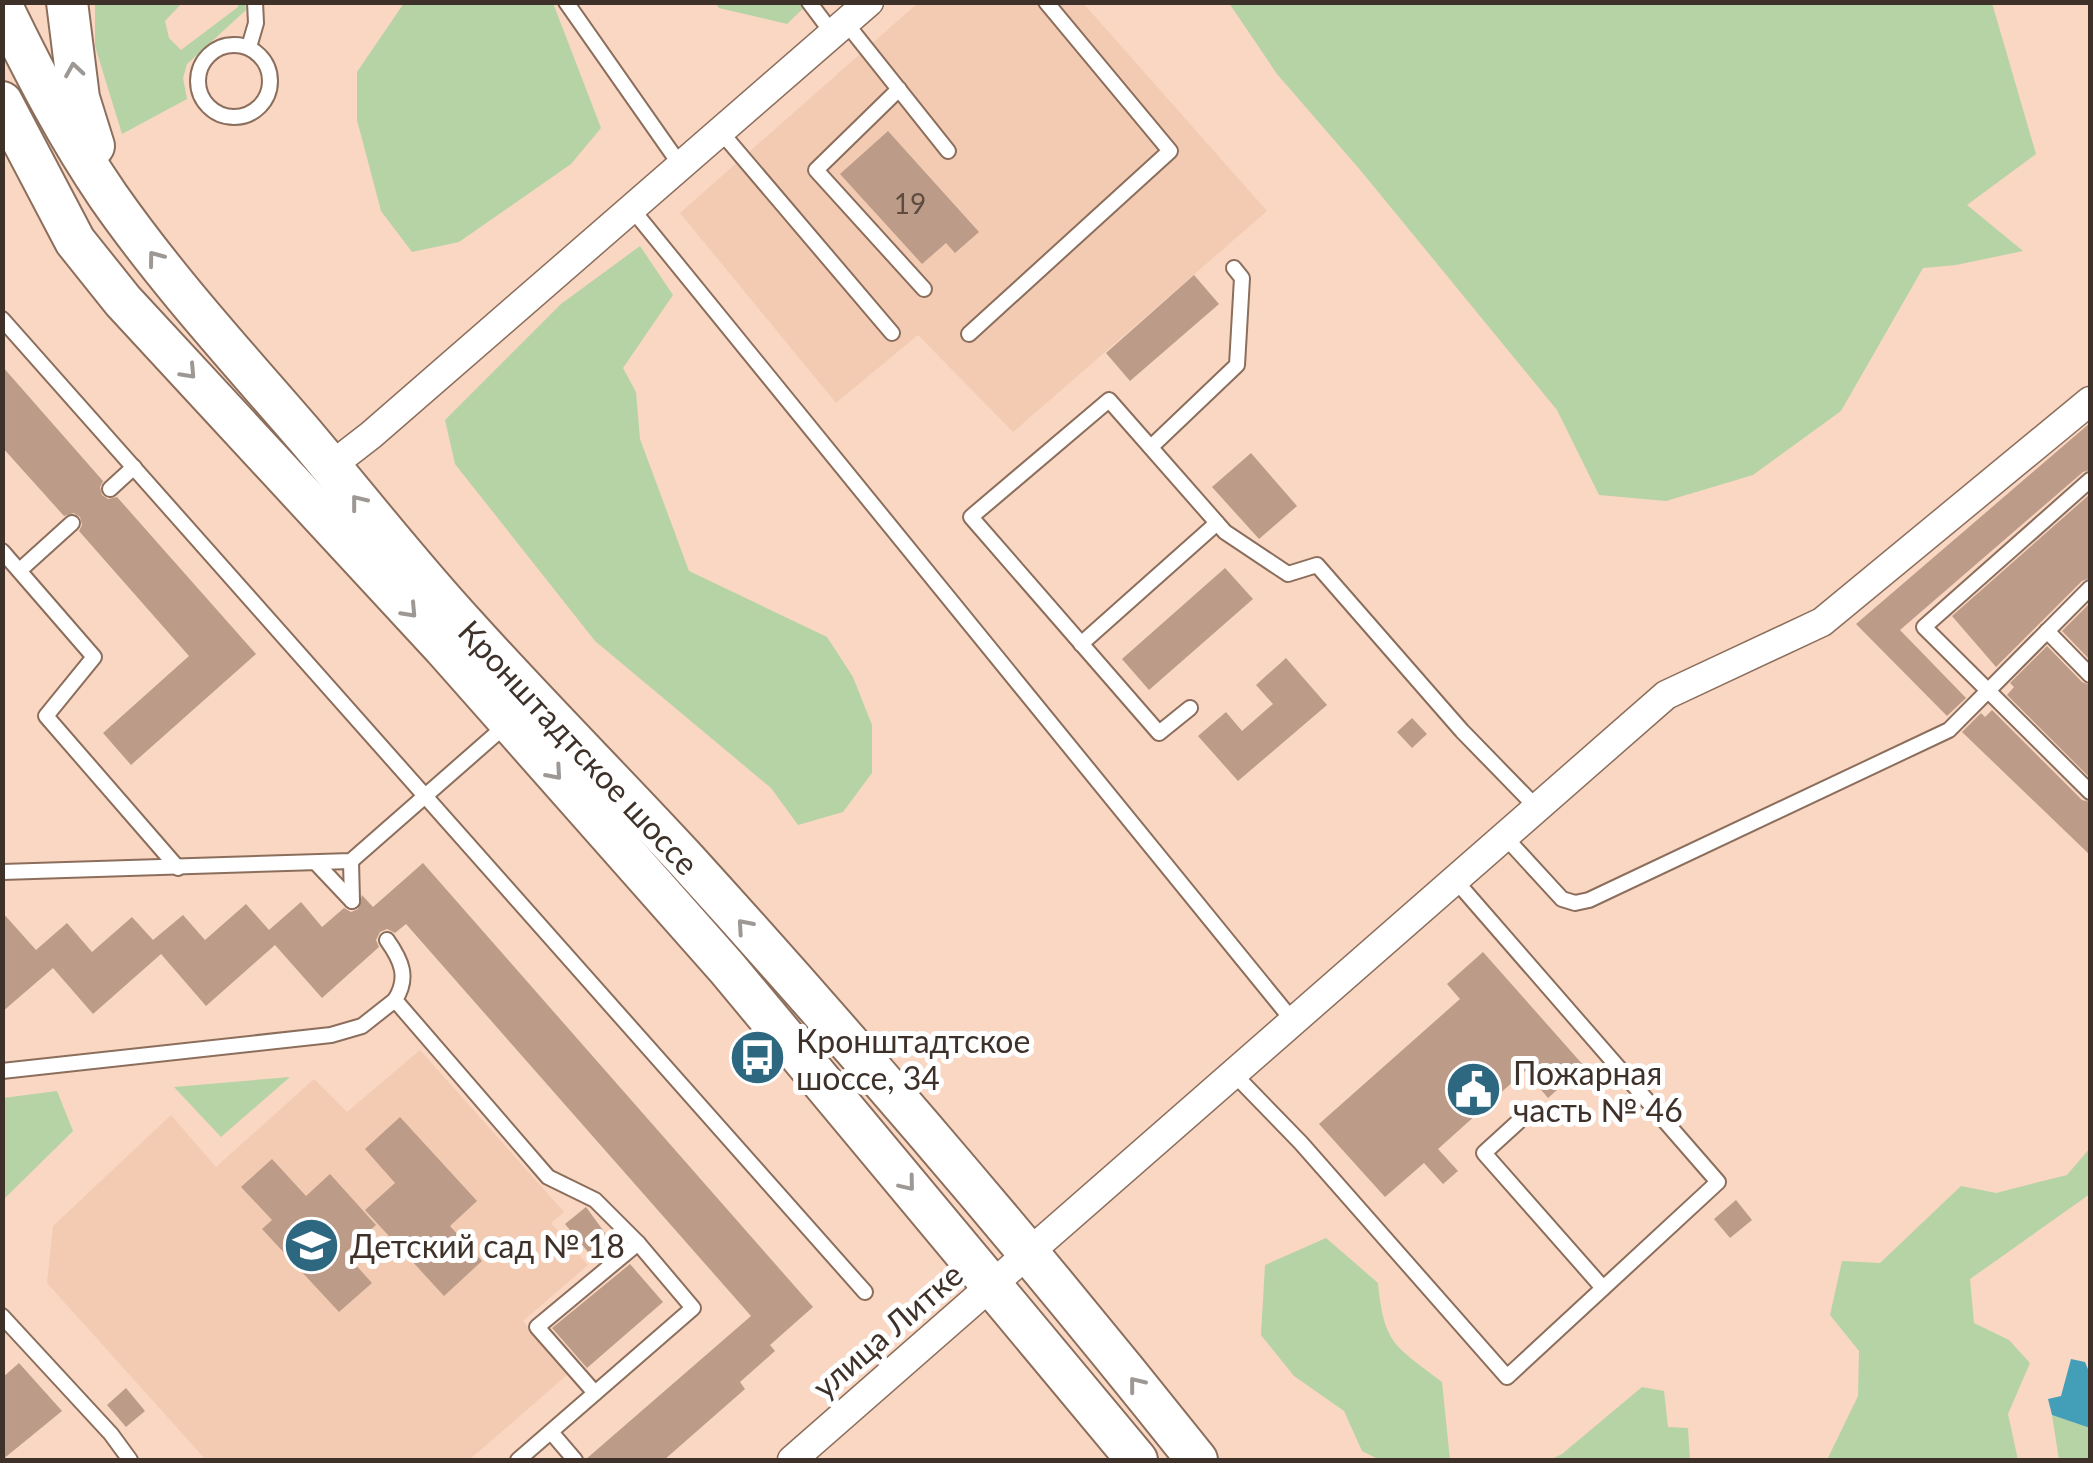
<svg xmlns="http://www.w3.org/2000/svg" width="2093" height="1463" viewBox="0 0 2093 1463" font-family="Lato,sans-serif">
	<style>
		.built { fill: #f3cbb2 }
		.green { fill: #b6d3a5 }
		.water { fill: #439eb8 }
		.building { fill: #bc9c88 }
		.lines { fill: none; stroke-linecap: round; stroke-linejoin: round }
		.service-casing { stroke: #8c6e5c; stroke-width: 18 }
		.minor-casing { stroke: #8c6e5c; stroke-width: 31 }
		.secondary-casing { stroke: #8c6e5c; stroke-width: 44 }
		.service { stroke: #fff; stroke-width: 14 }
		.minor { stroke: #fff; stroke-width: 28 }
		.secondary { stroke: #fff; stroke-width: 40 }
		.oneway { stroke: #9e9894 }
		.labels { text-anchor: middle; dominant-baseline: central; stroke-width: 10; stroke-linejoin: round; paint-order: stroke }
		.number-label { font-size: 28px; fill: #5e4c41 }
		.street-label { font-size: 32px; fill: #3e3129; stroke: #fff }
		.poi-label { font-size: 32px; fill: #3e3129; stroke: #fff; text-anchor: start }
	</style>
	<rect width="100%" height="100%" fill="#f9d7c3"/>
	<g class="built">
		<path d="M919,2L1083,3L1267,211L1013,432L918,335L836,403L680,213Z"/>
		<path d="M420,1050L564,1212L551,1223L588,1265L523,1321L567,1375L469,1460H206L47,1283L53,1226L171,1115L216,1167L314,1079L347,1112Z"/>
	</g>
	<g class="green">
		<path d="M95,3H182L165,21L169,38L181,50L238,7V3H245L246,10L187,64L183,78L187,99L122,134L95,46Z"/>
		<path d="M404,3H553L601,128L571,164L459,242L412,252L381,211L357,120V72Z"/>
		<path d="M715,3H809L787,24L719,8Z"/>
		<path d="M1229,3H1992L2036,154L1967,205L2023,251L1956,265L1923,268L1841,411L1753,475L1666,501L1599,495L1557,410L1361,171L1277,74Z"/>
		<path d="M640,246L673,295L623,368L636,392L640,439L689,571L827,637L853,677L872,725V773L843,812L798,825L771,788L595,641L455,464L445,420L561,304Z"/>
		<path d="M290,1077L221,1137L174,1087Z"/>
		<path d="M57,1091L73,1131L3,1200V1098Z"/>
		<path d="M2090,1148V1194L1970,1279L1974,1323L2009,1340L2030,1363L2008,1414L2018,1460H1827L1858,1396L1859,1351L1830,1315L1842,1261L1880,1263L1961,1186L1996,1193L2067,1175Z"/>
		<path d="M1326,1238L1378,1283C1384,1346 1396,1346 1442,1382L1450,1460H1380L1362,1451L1344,1411L1294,1376L1261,1335L1265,1265Z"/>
		<path d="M1642,1387L1664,1391L1668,1427L1688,1428L1690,1460H1550L1562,1454Z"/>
		<path d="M2052,1415L2090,1428V1460H2059Z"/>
	</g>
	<path class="water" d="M2071,1359L2085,1362L2090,1374V1428L2052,1415L2048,1399L2061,1396Z"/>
	<g class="building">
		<path d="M888,131L979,232L955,253L946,243L922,264L840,174Z"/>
		<path d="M1194,275L1219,304L1130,381L1106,353Z"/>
		<path d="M2,366L103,481L100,487L102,495L108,499L117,497L256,654L131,765L103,733L189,656L79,531L82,525L80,517L74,513L64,516L2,447Z"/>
		<path d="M2090,423V470L2083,472L1900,630L1966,698L1947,716L1856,624Z"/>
		<path d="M1251,453L1297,506L1259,539L1212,487Z"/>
		<path d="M2090,494V578L2082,581L1996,667L1952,616Z"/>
		<path d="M1225,568L1253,599L1149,690L1122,659Z"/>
		<path d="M2090,603V660L2062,631Z"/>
		<path d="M2047,646L2082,682L2090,685V778L2007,695L2014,687L2010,683Z"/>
		<path d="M1286,658L1327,705L1238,781L1198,736L1226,712L1242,731L1273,704L1256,685Z"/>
		<path d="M1992,710L2082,800L2090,802V855L1962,732L1981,713L1985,717Z"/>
		<path d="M1412,718L1427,734L1412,748L1397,732Z"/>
		<path d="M423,863L813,1307L770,1345L775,1351L740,1382L745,1389L664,1460H585L751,1316L406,924L395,933L387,929L380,932L376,940L379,947L322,998L275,945L206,1006L161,954L93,1014L53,968L2,1012V912L36,950L67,923L92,952L132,917L153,940L183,915L205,940L246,904L269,930L301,902L322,927L344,908L351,912L358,909L362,895L373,907Z"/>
		<path d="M1483,952L1584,1066L1548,1098L1525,1071L1438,1149L1458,1171L1443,1184L1424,1163L1385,1197L1319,1124L1460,999L1447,984Z"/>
		<path d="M400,1117L477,1201L450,1226L482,1261L444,1296L365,1210L395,1183L365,1149Z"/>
		<path d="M272,1159L306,1196L330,1174L376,1225L345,1253L372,1283L339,1312L262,1229L272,1220L241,1187Z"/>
		<path d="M1736,1200L1752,1220L1730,1238L1714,1219Z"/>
		<path d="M586,1207L616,1248L597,1263L565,1224Z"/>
		<path d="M630,1264L663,1302L587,1368L552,1328Z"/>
		<path d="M19,1363L62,1411L2,1460V1378Z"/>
		<path d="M126,1388L145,1411L126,1427L107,1405Z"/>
	</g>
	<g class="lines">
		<defs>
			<g id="service">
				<path d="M566,2L681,166"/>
				<path d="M809,2L833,34"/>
				<path d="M846,23L948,151"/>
				<circle cx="234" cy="81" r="36"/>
				<path d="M249,47L256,23L255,2"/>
				<path d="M899,89L816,170L924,289"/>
				<path d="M721,132L892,333"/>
				<path d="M632,209L1293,1021"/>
				<path d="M2,319L865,1292"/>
				<path d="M969,334L1170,151L1046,2"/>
				<path d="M1151,447L1237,365L1242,278L1234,268"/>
				<path d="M2090,480L1924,627L2090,792"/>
				<path d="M110,489L134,467"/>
				<path d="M2,551L94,657L46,716L178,868"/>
				<path d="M20,570L72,523"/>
				<path d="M2047,631L2090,675"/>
				<path d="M1081,644L1217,523"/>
				<path d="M1190,708L1159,733L971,517L1109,400L1225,532L1288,574L1317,565L1462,731L1538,809"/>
				<path d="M1506,838L1562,899L1575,903L1589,900L1949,730L2090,588"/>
				<path d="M351,861L352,901"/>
				<path d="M317,864L352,901"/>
				<path d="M2,872L351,861L505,726"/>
				<path d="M387,940C402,961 409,978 395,1000L548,1177L595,1200L638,1243L693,1308L518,1460"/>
				<path d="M2,1071L331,1035L362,1026L395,1000"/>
				<path d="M1233,1073L1301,1143L1507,1377L1718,1182L1456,881"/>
				<path d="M1518,1122L1484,1153L1603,1288"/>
				<path d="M2,1316L111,1434L130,1460"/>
				<path d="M595,1393L537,1327L638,1243"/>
				<path d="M551,1432L575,1460"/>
			</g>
			<g id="minor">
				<path d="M331,466L371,435L869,2"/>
				<path d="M792,1460L1666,695L1822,622L2090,401"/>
			</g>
			<g id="secondary">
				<path d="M67,2L79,98L94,146"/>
				<path d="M2,6C34,72 67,136 108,196C168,282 239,359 307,438C360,501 410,565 466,626C538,706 614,782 687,861C863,1055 1034,1255 1197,1460"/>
				<path d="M2,102L75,241L123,301L444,648L727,968L1137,1460"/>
			</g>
		</defs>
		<use href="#service" class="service-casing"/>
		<use href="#minor" class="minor-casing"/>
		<use href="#secondary" class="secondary-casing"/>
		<use href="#service" class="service"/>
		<use href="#minor" class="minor"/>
		<use href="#secondary" class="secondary"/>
	</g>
	<defs><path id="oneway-chevron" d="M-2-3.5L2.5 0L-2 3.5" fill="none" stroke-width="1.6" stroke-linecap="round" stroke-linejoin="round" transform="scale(2.5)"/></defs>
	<g class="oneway">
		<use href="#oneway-chevron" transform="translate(74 70) rotate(-99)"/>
		<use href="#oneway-chevron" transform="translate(155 258) rotate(-127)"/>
		<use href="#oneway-chevron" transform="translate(189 372) rotate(47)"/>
		<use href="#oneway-chevron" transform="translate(358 502) rotate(-128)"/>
		<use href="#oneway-chevron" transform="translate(410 611) rotate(47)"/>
		<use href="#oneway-chevron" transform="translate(555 773) rotate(49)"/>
		<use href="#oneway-chevron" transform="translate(744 926) rotate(-131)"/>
		<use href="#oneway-chevron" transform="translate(908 1184) rotate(51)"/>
		<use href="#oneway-chevron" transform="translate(1136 1384) rotate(-128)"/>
	</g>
	<defs>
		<symbol id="bus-disc" viewBox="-11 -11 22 22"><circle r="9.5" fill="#2d6880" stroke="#fff"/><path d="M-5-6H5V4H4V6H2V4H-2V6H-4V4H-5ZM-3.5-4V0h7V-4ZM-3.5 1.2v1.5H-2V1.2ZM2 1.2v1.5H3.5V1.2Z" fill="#fff"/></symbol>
		<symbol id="civic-disc" viewBox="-11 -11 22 22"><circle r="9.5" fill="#2d6880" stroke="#fff"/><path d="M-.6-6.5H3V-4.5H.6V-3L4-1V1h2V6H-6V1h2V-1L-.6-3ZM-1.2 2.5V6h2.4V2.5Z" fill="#fff"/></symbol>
		<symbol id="school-disc" viewBox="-11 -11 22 22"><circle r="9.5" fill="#2d6880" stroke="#fff"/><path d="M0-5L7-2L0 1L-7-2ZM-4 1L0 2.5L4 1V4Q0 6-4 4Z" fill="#fff"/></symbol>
	</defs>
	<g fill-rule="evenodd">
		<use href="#bus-disc" x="726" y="1026" width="63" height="63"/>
		<use href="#civic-disc" x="1442" y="1058" width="63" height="63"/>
		<use href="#school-disc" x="280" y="1214" width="63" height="63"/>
	</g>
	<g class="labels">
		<g class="number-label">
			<text x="910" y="203">19</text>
		</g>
		<g class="street-label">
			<text transform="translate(579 747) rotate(47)">Кронштадтское шоссе</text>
			<text transform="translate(887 1330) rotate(-41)">улица Литке</text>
		</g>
		<g class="poi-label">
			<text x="796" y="1040">Кронштадтское<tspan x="796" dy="37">шоссе, 34</tspan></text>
			<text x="1513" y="1072">Пожарная<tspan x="1513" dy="37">часть № 46</tspan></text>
			<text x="350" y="1245">Детский сад № 18</text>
		</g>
	</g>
	<rect width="2093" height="1463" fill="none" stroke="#3e3129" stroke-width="10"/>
</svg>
